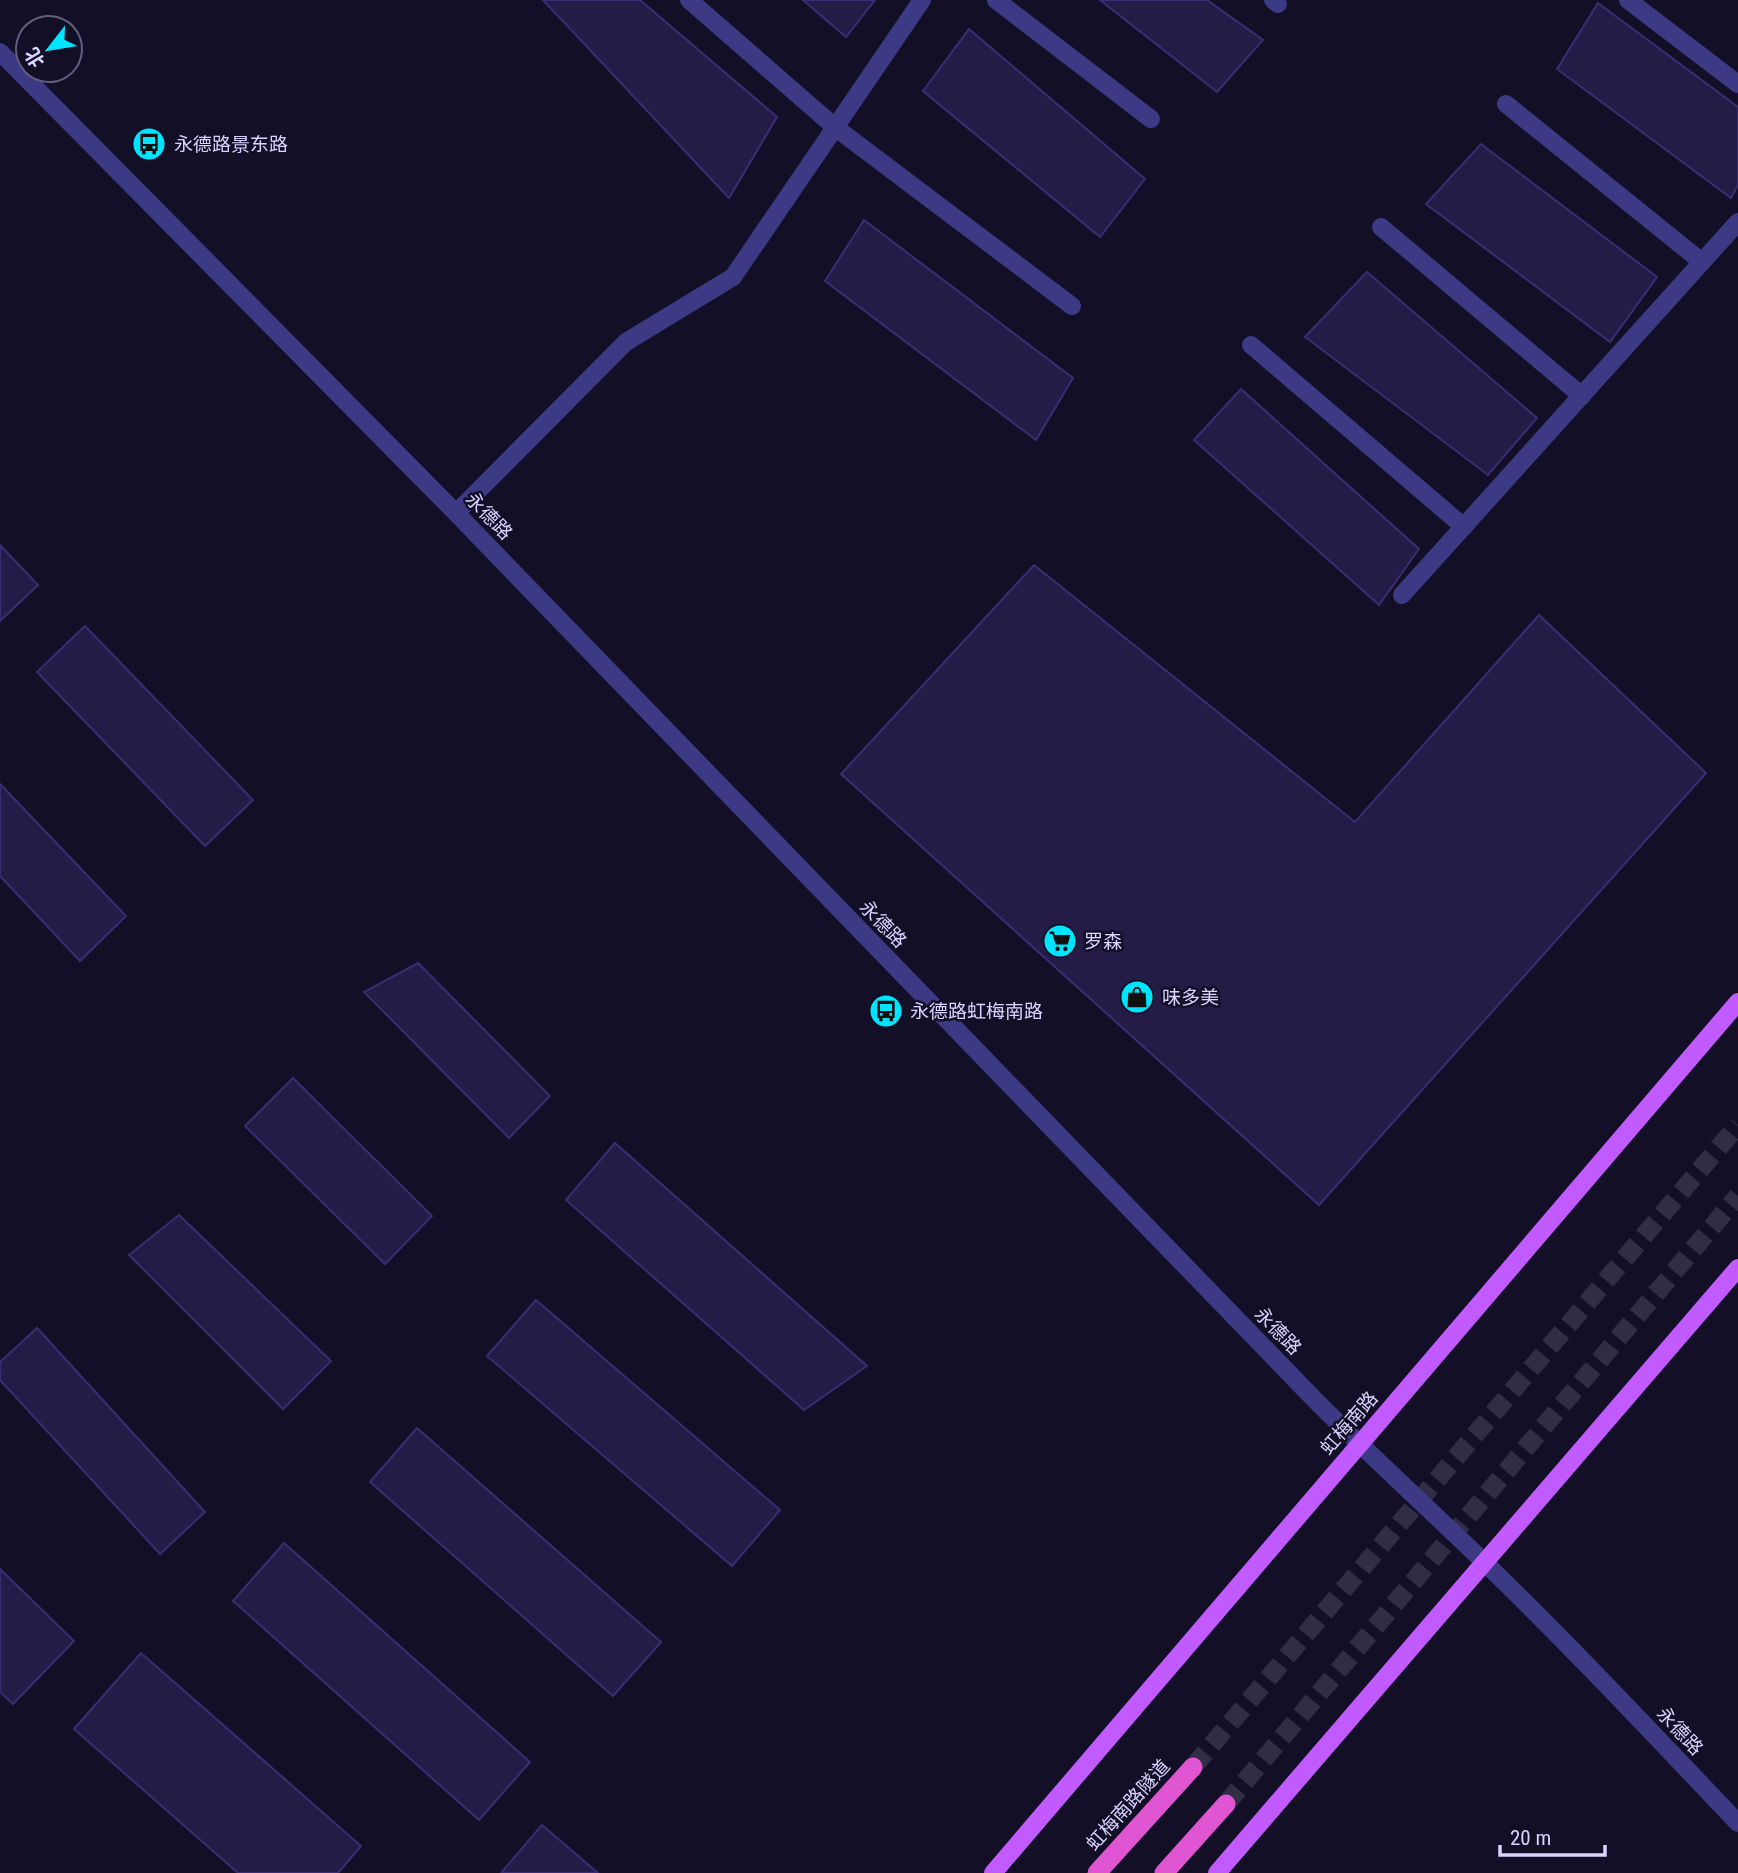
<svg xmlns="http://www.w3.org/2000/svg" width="1738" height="1873" viewBox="0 0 1738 1873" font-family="'Roboto Condensed','Noto Sans SC',sans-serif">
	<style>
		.building { fill: #241b47; stroke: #3b2d73; stroke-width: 2 }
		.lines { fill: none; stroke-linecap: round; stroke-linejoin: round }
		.trunk-tunnel { stroke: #312d47; stroke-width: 19; stroke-dasharray: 19 10; stroke-linecap: butt }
		.minor { stroke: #3d3a85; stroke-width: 18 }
		.tertiary { stroke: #3d3a85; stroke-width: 18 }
		.primary { stroke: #c25bff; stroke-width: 18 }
		.trunk { stroke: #e055d1; stroke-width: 19 }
		.labels { text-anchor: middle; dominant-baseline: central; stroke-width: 5; stroke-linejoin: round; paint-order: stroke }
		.poi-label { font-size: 19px; fill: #d9d4ff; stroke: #130f26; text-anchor: start }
		.street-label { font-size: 19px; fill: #d9d4ff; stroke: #130f26 }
	</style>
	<rect width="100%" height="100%" fill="#130f26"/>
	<g class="building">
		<path d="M543,0H640L777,117L729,198Z"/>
		<path d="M803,0H875L846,37Z"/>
		<path d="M1100,0H1207L1263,40L1217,92Z"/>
		<path d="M1598,3L1738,107V185L1731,198L1557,69Z"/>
		<path d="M969,29L1145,179L1100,237L923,91Z"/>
		<path d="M1481,144L1657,277L1610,342L1426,204Z"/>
		<path d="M864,220L1073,378L1036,440L825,281Z"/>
		<path d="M1367,272L1537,418L1488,475L1305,337Z"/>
		<path d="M1241,389L1419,549L1379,605L1194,440Z"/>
		<path d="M0,545L38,585L0,621Z"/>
		<path d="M1034,565L1355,822L1539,615L1706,773L1319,1205L841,774Z"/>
		<path d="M85,626L253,800L205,846L37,672Z"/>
		<path d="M0,784L126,916L80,961L0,876Z"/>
		<path d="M418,963L550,1096L509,1138L364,992Z"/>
		<path d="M293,1078L432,1216L385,1264L245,1126Z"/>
		<path d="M615,1143L867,1366L804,1410L566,1200Z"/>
		<path d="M179,1215L331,1361L283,1409L129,1255Z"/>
		<path d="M536,1300L780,1510L732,1566L487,1356Z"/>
		<path d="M37,1328L205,1512L160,1554L0,1380V1362Z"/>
		<path d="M417,1428L661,1642L613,1696L370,1482Z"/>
		<path d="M284,1543L530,1762L479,1820L233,1601Z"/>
		<path d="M0,1569L74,1641L13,1704L0,1692Z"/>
		<path d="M141,1653L361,1846L338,1873H238L74,1729Z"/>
		<path d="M542,1825L598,1873H501Z"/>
	</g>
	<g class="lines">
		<g class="trunk-tunnel">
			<path d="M1193,1767L1738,1125"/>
			<path d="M1226,1804L1738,1196"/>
		</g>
		<g class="minor">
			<path d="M689,0L836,128L1072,306"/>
			<path d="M996,0L1151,119"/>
			<path d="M1273,0L1278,4"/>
			<path d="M1628,0L1738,84"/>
			<path d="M1506,104L1702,262"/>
			<path d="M1381,227L1582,396"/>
			<path d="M1251,345L1464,527"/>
			<path d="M456,513L626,342L733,277L922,0"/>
			<path d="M1402,595L1738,222"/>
		</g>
		<path class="tertiary" d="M0,52L456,513L1315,1400C1370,1455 1427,1507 1483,1561C1571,1646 1654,1735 1738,1823"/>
		<g class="primary">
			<path d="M993,1873L1738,1002"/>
			<path d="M1217,1873L1738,1268"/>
		</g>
		<g class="trunk">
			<path d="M1097,1873L1193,1767"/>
			<path d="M1164,1873L1226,1804"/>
		</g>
	</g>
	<defs>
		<symbol id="bus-disc" viewBox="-11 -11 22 22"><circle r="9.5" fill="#00e5ff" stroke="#130f26"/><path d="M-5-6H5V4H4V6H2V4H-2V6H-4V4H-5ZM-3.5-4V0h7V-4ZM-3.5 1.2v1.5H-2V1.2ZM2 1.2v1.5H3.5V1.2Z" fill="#111"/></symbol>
		<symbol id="supermarket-disc" viewBox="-11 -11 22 22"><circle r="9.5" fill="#00e5ff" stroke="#130f26"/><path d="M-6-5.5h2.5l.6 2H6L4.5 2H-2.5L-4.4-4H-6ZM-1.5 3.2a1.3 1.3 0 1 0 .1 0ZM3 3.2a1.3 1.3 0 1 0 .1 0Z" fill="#111"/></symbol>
		<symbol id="shop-disc" viewBox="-11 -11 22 22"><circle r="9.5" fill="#00e5ff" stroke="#130f26"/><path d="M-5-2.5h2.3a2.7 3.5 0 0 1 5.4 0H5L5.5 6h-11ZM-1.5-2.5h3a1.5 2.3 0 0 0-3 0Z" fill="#111"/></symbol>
	</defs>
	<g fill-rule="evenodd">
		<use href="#bus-disc" x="130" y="125" width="38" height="38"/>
		<use href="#supermarket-disc" x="1041" y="922" width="38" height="38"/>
		<use href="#shop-disc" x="1118" y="978" width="38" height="38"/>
		<use href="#bus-disc" x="867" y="992" width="38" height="38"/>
	</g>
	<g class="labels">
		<g class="poi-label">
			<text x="174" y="144">永德路景东路</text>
			<text x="1084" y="941">罗森</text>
			<text x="1162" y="997">味多美</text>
			<text x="910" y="1011">永德路虹梅南路</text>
		</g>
		<g class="street-label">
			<text transform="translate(489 516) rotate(46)">永德路</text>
			<text transform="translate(883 924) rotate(46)">永德路</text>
			<text transform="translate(1278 1331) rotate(46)">永德路</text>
			<text transform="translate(1349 1423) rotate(-49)">虹梅南路</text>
			<text transform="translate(1680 1731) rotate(47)">永德路</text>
			<text transform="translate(1128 1805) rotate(-48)">虹梅南路隧道</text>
		</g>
	</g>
	<g transform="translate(49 49) rotate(239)"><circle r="33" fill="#130f26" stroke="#625e7d" stroke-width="2"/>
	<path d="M0-5L12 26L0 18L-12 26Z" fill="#00e5ff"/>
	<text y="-10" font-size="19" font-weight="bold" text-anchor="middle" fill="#d9d4ff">北</text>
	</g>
	<path d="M1500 1845v10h105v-10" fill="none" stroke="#d9d4ff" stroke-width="3.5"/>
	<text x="1510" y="1845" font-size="21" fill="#d9d4ff" stroke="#130f26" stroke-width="5" paint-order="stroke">20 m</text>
</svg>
